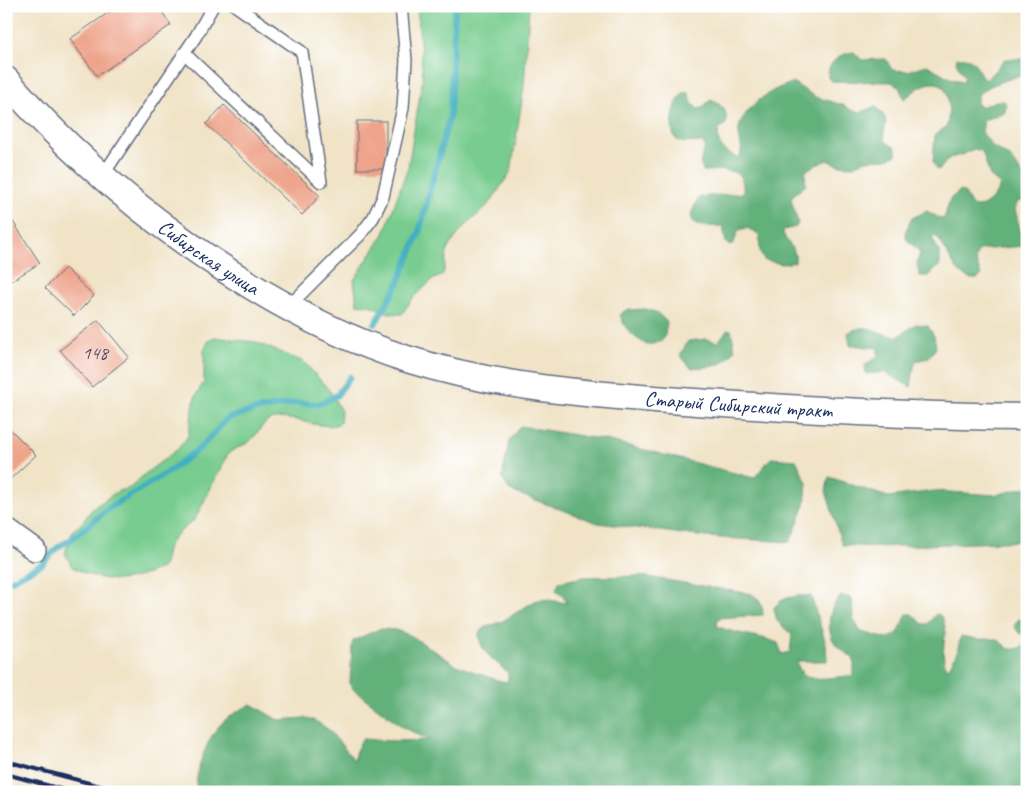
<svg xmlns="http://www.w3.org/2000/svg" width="1033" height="798" viewBox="0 0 1033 798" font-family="Caveat,sans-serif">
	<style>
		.green { fill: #78cc8f; stroke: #4a7e76 }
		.forest { fill: #62b07a; stroke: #3e706c }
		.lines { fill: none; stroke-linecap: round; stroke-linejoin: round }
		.stream { stroke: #43b0bf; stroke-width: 6 }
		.building { fill: #eea48b }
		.service-casing { stroke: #666e82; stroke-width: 14 }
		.minor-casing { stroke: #666e82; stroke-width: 24 }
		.tertiary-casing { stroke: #666e82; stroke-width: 29 }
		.service { stroke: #fff; stroke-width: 11 }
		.minor { stroke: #fff; stroke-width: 21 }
		.tertiary { stroke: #fff; stroke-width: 26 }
		.rail { stroke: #1b2f5e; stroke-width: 4 }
		.labels { text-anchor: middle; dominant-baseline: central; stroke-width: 4.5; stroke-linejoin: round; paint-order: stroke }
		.number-label { font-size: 19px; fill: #504c69 }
		.street-label { font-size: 21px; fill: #1b2f5e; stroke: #fff }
	</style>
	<rect width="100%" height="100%" fill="#fff"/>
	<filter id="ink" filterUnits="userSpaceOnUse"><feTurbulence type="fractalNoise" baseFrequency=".02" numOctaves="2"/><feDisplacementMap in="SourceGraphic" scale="10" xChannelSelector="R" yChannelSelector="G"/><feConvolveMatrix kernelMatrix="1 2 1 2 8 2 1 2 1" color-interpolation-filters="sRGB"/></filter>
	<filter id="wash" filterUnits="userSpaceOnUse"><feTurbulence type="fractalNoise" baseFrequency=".0096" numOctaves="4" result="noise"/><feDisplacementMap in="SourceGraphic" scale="20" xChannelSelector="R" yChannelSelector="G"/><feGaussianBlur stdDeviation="1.12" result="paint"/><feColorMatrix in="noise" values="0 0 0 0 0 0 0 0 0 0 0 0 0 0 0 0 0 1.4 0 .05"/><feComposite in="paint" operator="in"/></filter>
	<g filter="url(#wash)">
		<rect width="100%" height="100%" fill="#f0e3c6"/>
		<g class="green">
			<path d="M417,6H529L524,86L511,171L490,203L462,229L448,248L443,275L432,280L413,298L402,314C385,314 383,310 369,305C366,304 361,305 357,304L354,280L384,234L408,167L423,77Z"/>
			<path d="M214,337L255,342L304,362L330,391L341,411L340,423C324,432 295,415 274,419C263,420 259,433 251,440C245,446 235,447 228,454L195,519L175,536L168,546L164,564L161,568C128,584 105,584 72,567L65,553L73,530L81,524L93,508L118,491L130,488L146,473L178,449L188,436L195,397L204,382V350L209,340Z"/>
		</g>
		<g class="forest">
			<path d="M854,52L862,60L886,59L892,70L907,71L927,65L950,78L962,81L965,78L956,62L957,58C980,56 974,71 986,80L1005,59H1027V75C1018,75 985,86 980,93C977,96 977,101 977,105L981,107L996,101H1004L1006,104L1005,112L984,120L982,132L993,147L1010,157L1027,181V201H1018L1015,209L1024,246L979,250L975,258L981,276L977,279C954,281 949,249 935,235L932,238L940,253V265L928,276H920L917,264L920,252L907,240L905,232L912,218L927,211L939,218L944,219L950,199L960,191L964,192L972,206C985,211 996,196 1000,185L990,176L982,151L974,149L962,155L949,158L941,168L937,170L933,162L935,135L947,126C950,109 952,74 924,85C916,88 911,95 904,99L899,87L892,82L831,81L828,78C827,63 839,54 854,52Z"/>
			<path d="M794,83L815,97L843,105L853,111L862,112L875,106C896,125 879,125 886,142L896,148V155L888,159L865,160L853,166L839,165L827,160L808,169L805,173L806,185L793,195L791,199L798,223L796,227L783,230C783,243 797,244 795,262L782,264L764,260L760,251L759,234L747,228L742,229L738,231L734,243L730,246L726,243L723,226C711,226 692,230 691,214L699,197L743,193C746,165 723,171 703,171L700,163L705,147L703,143C696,141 682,145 676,139C667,130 675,93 688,91L692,103L698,109L702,108L710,100C723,104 728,111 726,124L719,129C716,146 723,151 738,158C746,150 737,138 739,128C743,108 774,86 794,83Z"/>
			<path d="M646,309L658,313L667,322L665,335L661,342L647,345C634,337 624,330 620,314L626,310Z"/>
			<path d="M916,324L928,326L934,336L936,348L928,358L915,361L911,387L884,372L866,374L865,365L878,356V348L850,345L848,333C871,319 878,338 899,336Z"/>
			<path d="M727,330H731L735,349C723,369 712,366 691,368L680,355L688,341L706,339L718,342Z"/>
			<path d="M520,426L606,440L754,478L771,458L796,460L807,483L805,505L790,542L706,537L598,523L510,491L502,478L509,441Z"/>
			<path d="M829,477L888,497L934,491L996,495L1027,487V541L875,547L842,545L826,491Z"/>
			<path d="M641,576L752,594C760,600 763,605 763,615L718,618L717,626C737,635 758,635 778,643L782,654L790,652L792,635L777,621L774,608C782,596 798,595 811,596L826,644L827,661H797C800,687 833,676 851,676L854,673V660C850,654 843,652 838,647C825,634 827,608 841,596L852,598L853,619L861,632L888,639L898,633L907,614H912L923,624H928L936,614L940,615C952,630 938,648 946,666L949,668L957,652L961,636L977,639H997L1009,649H1017L1027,644V792L196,790C196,769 206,740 221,724C228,716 241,710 251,704L278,720L305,718L314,720L329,730L355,761V753L362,739L394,741L429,740L403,727L354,690L350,683L352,645L353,641L379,629L395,630L410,635L456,665L500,681L508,682V673C495,660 479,652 479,633L486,627L501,622L535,601L543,599L567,603L563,596L556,590L559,582L583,577Z"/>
			<path d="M1027,618V636L1019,633L1014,626L1018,620Z"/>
		</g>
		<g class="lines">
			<g class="stream">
				<path d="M375,324L398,284L419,233L450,114L455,6"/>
				<path d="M6,583L42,564L59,546L69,541L109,508L168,472L201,447L228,418L256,410L295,403L319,404L337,395L350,377"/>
			</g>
		</g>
		<g id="blocks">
			<g class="building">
				<path d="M118,6H158L171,25L97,76L70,39Z"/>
				<path d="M224,105L320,196L302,215L206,124Z"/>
				<rect x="357" y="121" width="29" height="48"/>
				<path d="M10,217L40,263L6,284V219Z"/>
				<path d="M65,268L94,296L74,316L45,288Z"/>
				<path d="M98,320L129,357L92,387L60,350Z"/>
				<path d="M6,425L36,455L6,483Z"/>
			</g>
		</g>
	</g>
	<g filter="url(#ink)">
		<use href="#blocks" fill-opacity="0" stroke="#666e82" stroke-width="1"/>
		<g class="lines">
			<defs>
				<g id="service">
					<path d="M184,53L321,182L302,52L236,6"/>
					<path d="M103,175L196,36L213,6"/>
					<path d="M288,307L360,235L373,218L383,197L403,108L406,60L401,6"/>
				</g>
				<path id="minor" d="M6,529L35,550"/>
				<g id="tertiary">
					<path id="s1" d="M6,80C106,195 261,312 407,359C501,389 599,395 696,402C806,410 916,416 1027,417"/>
				</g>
			</defs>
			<use href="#service" class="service-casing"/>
			<use href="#minor" class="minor-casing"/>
			<use href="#tertiary" class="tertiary-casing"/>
			<use href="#service" class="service"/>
			<use href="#minor" class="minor"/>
			<use href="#tertiary" class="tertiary"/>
			<g class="rail">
				<path d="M6,761L123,792"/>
				<path d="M6,774L72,792"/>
			</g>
		</g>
	</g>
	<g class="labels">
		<g class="number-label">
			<text x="95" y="353">148</text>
		</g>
		<g class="street-label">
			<text stroke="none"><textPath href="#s1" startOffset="270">Сибирская улица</textPath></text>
			<text stroke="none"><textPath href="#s1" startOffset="829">Старый Сибирский тракт</textPath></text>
		</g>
	</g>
	<rect width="1033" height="798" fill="none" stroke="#fff" stroke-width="25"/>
</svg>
